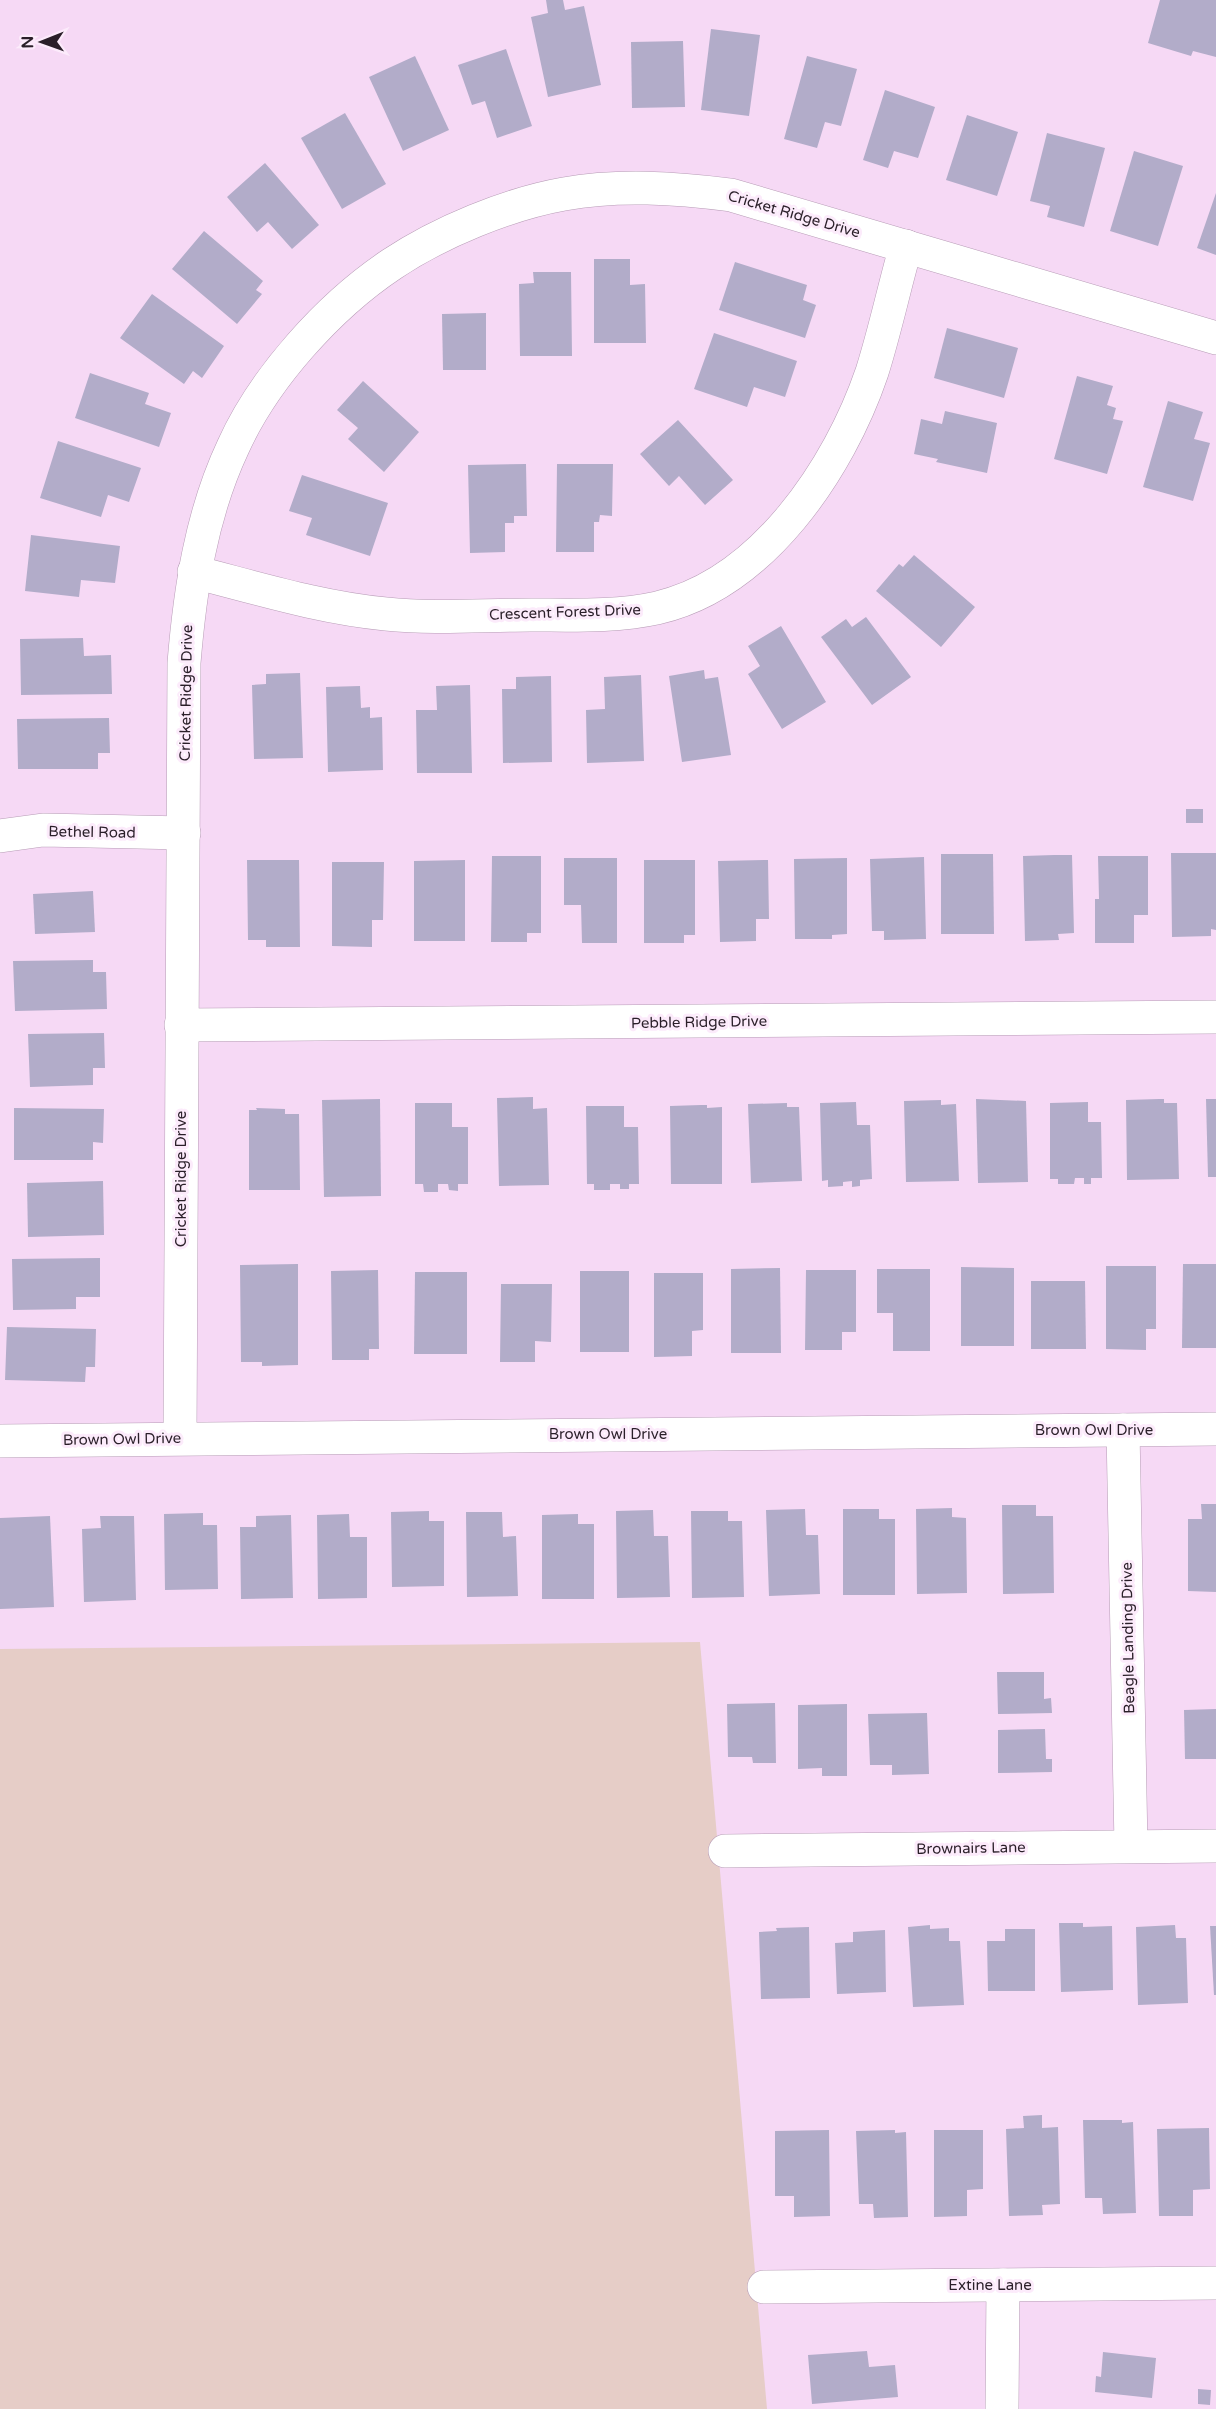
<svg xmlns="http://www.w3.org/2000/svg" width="1216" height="2409" viewBox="0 0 1216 2409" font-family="'Varela Round',sans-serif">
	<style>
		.green { fill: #e6cdc7 }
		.building { fill: #b2acc9 }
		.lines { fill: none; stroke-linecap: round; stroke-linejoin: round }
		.minor-casing { stroke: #b79cb6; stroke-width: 34 }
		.minor { stroke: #fff; stroke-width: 33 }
		.labels { text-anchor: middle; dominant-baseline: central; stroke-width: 6; stroke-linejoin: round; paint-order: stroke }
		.street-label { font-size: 15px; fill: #2a1f29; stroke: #fcebfb }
	</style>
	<rect width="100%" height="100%" fill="#f6d9f5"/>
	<path class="green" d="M700,1642L767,2409H0V1649Z"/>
	<g class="building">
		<path d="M546,0H563L565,10L584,6L601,85L548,97L531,17L548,13Z"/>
		<path d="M1160,0H1216V57L1193,51L1191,56L1148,43Z"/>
		<path d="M711,29L760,35L749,116L701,110Z"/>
		<path d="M683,41L685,107L632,108L631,42Z"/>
		<path d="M506,49L532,126L497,138L485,101L472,105L458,65Z"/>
		<path d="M415,56L449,130L403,151L369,77Z"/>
		<path d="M807,56L857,69L841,126L825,122L817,148L784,139Z"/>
		<path d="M885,90L935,107L918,158L894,151L888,168L863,160Z"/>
		<path d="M345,113L386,184L342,209L301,138Z"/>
		<path d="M967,115L1018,132L997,196L946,180Z"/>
		<path d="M1047,133L1105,148L1084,227L1047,217L1050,206L1030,201Z"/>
		<path d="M1134,151L1183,166L1158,246L1110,231Z"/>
		<path d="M265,163L319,225L292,249L268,222L257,232L227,197Z"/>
		<path d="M1216,193V255L1197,248Z"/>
		<path d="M204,231L263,281L256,290L262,294L237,324L172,269Z"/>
		<path d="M594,259H630V285L645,284L646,343H594Z"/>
		<path d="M735,262L807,285L803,300L816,305L805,338L719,310Z"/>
		<path d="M533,272H571L572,356H520L519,284L534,283Z"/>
		<path d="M152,294L224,346L202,378L193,371L184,384L120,338Z"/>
		<path d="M486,313V370H443L442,314Z"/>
		<path d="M947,328L1018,348L1004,398L934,378Z"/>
		<path d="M714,333L797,361L785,397L754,387L747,407L694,389Z"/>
		<path d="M90,373L149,393L145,404L171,413L159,447L75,418Z"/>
		<path d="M1077,376L1113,386L1107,405L1116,408L1113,419L1123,421L1107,474L1054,459Z"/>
		<path d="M363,381L419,432L384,472L348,439L358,428L337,410Z"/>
		<path d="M1168,401L1203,412L1194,439L1210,443L1193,501L1143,487Z"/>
		<path d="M945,411L997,423L987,473L936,462L938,459L914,454L921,419L942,424Z"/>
		<path d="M678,420L733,480L705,505L679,476L669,486L640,454Z"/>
		<path d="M58,441L141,468L129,502L108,495L101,517L40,498Z"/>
		<path d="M526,464L527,516H514V523H505V552L470,553L468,465Z"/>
		<path d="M557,464H613L612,516L600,515L599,522H594V552H556Z"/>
		<path d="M302,475L388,503L370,556L306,535L312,518L289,511Z"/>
		<path d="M31,535L120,546L115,583L81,580L79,597L25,591Z"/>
		<path d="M914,555L975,607L941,647L876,591L899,564L903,567Z"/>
		<path d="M866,617L911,677L872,705L821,637L846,619L852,627Z"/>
		<path d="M781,626L826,702L782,729L748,674L760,666L748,646Z"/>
		<path d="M83,638L84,656L111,655L112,694L21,695L20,639Z"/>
		<path d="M704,670L705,679L718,677L731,755L682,762L669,676Z"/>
		<path d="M300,673L303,758L254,759L252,685L266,684V674Z"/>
		<path d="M641,675L644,761L587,763L586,710L605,709L604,677Z"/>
		<path d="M551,676L552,762L503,763L502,689H516V677Z"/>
		<path d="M470,685L472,773H417L416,710H437L436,686Z"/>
		<path d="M360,686L361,708L370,707V718L382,717L383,770L328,772L326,687Z"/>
		<path d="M109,718L110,753H98V769H18L17,719Z"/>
		<rect x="1186" y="809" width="17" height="14"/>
		<path d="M1171,853H1216V930L1211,929V936L1172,937Z"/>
		<path d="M941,854H993L994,934H941Z"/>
		<path d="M1054,855H1072L1074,933L1058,934L1059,940L1025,941L1023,856Z"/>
		<path d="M492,856H541V933H527V942H491Z"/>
		<path d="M1098,856H1148V915H1134V943H1095V899H1099Z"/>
		<path d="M924,857L926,939L884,940V931H872L870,859Z"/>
		<path d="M564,858H617V943H582L581,905H564Z"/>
		<path d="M847,858V934L832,935V939H795L794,859Z"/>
		<path d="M247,860H299L300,947H266V940H248Z"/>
		<path d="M465,860V941H414V861Z"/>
		<path d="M644,860H695V935H684V943H644Z"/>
		<path d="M768,860L769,919H756V941L720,942L718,861Z"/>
		<path d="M332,862H384L383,920H372V947L332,946Z"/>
		<path d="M93,891L95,932L35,934L33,894Z"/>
		<path d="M93,960V972H106L107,1009L15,1011L13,961Z"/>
		<path d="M104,1033L105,1068H93V1085L30,1087L28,1034Z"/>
		<path d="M533,1097V1109L547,1108L549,1185L499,1186L497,1098Z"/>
		<path d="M380,1099L381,1196L324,1197L322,1100Z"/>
		<path d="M976,1099L1026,1101L1028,1182L978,1183Z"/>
		<path d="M1159,1099H1164V1103H1177L1179,1179L1127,1180L1126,1100Z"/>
		<path d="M1206,1099H1216V1177H1208Z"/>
		<path d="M941,1100V1105L956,1104L959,1181L906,1182L904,1101Z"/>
		<path d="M856,1102L857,1125H870L872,1179L860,1180V1186L852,1187V1181L843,1182V1186L828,1187V1180L822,1181L820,1103Z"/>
		<path d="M1088,1102V1122H1101L1102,1178H1091V1184H1084V1178H1075L1074,1184H1058V1179H1050V1103Z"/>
		<path d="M415,1103H452V1127H468V1184H458V1191L449,1190L448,1184H438V1192H424L423,1184H415Z"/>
		<path d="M787,1103V1107H799L802,1181L751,1183L748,1104Z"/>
		<path d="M701,1105H707V1108L722,1107V1184H671L670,1106Z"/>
		<path d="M586,1106H624V1127H638L639,1184H629V1189H620V1184H610V1190H594V1184H587Z"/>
		<path d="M14,1108L104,1109L103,1143L93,1142V1160H14Z"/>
		<path d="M256,1108L285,1109V1114H299L300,1190H249V1110H257Z"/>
		<path d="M103,1181L104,1235L28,1237L27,1183Z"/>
		<path d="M100,1258V1297H76V1309L13,1310L12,1259Z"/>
		<path d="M298,1264V1365L262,1366V1362H241L240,1265Z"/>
		<path d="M1183,1264H1216V1348H1182Z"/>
		<path d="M1106,1266H1156V1329H1146V1350L1106,1349Z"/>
		<path d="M961,1267L1014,1268V1346H961Z"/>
		<path d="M780,1268L781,1353H731V1269Z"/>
		<path d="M877,1269H930V1351H893V1313H877Z"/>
		<path d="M378,1270L379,1349H369V1360H332L331,1271Z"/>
		<path d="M806,1270H856V1332H842V1350H805Z"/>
		<rect x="580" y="1271" width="49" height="81"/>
		<path d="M415,1272H467V1354H414Z"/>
		<path d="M654,1273H703V1330L692,1331V1356L654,1357Z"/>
		<path d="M1031,1281H1085L1086,1349H1031Z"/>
		<path d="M501,1284H552L551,1342L535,1341V1362H500Z"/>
		<path d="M7,1327L96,1329L95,1367H86L85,1382L5,1380Z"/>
		<path d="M1201,1504H1216V1592L1188,1591V1519H1202Z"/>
		<path d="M1002,1505H1036V1516H1053L1054,1593L1003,1594Z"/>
		<path d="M952,1508V1517L966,1518L967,1593L917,1594L916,1509Z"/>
		<path d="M805,1509L806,1535H818L820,1594L769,1596L766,1510Z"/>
		<path d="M843,1509H879V1519H895V1595H843Z"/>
		<path d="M653,1510L654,1536H668L670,1597L617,1598L616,1511Z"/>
		<path d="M429,1511V1521H444V1586L392,1587L391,1512Z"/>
		<path d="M691,1511H728V1521H742L744,1597L692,1598Z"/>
		<path d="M466,1512H502L503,1537L516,1536L518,1596L467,1597Z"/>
		<path d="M203,1513V1525H217L218,1589L165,1590L164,1514Z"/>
		<path d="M349,1514L350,1537H367V1598L318,1599L317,1515Z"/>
		<path d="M578,1514V1524H594V1599H542V1515Z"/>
		<path d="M291,1515L293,1598L241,1599L240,1527H256V1516Z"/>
		<path d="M50,1516L54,1607L0,1609V1518Z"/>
		<path d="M100,1516H134L136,1600L84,1602L82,1529L101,1528Z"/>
		<path d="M997,1672H1044V1699L1051,1698L1052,1713L998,1714Z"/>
		<path d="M775,1703L776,1763H753L752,1757H728L727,1704Z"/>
		<path d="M847,1704V1776H822V1768L798,1769V1705Z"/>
		<path d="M1216,1709V1759H1185L1184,1710Z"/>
		<path d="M927,1713L929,1774L892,1775V1765H870L868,1714Z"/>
		<path d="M1045,1729L1046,1759H1052V1772L998,1773V1730Z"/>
		<path d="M1059,1923H1083V1927L1112,1926L1113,1990L1061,1992Z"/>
		<path d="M930,1925V1929L949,1928V1941H960L964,2005L913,2007L908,1927Z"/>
		<path d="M1175,1925L1176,1938H1186L1188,2003L1138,2005L1136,1927Z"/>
		<path d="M1210,1926H1216V1995H1214Z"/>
		<path d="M809,1927L810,1998L761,1999L759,1932L777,1931L776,1928Z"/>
		<path d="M1005,1929H1035V1991H988L987,1941H1005Z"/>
		<path d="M885,1930L886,1992L837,1994L835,1943L853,1942V1932Z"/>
		<path d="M1042,2115V2128L1058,2127L1060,2204L1042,2205L1043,2215L1009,2216L1006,2129L1024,2128L1023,2116Z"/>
		<path d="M1083,2120H1122V2123L1133,2122L1136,2213L1103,2214L1102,2198H1085Z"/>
		<path d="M1209,2128L1210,2189L1193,2190V2216H1159L1157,2129Z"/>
		<path d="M829,2130L830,2216L794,2217V2196H775V2131Z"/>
		<path d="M895,2130V2133L906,2132L908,2217L874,2218L873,2204H859L856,2131Z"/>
		<path d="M934,2130H983V2189L967,2190V2216L934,2217Z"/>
		<path d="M867,2351L869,2367L895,2365L898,2397L812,2404L808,2355Z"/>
		<path d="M1103,2352L1156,2358L1152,2398L1095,2392L1096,2376L1101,2377Z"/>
		<path d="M1198,2389L1211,2390L1210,2405L1198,2404Z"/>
	</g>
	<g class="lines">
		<defs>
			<g id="minor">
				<path d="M194,572C257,588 321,608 386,614C433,619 483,615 531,615C572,615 616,617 657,608C762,584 839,469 872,372C885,331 894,288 906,246"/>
				<path d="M0,836L43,830L184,833"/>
				<path d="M181,1025L1216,1017"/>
				<path d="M1123,1430L1131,1846"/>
				<path d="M180,1438L184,663C190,590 201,515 233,447C264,378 329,306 392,264C440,232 508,204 564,194C619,184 676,188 731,195L1216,338"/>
				<path d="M0,1441L1216,1429"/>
				<path d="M725,1851L1216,1846"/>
				<path d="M764,2287L1216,2283"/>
				<path d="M1002,2409L1003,2285"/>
			</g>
		</defs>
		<use href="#minor" class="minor-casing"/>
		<use href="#minor" class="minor"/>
	</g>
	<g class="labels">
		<g class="street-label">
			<text transform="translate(794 214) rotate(16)">Cricket Ridge Drive</text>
			<text transform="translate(565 612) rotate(-2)">Crescent Forest Drive</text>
			<text transform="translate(186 693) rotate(-89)">Cricket Ridge Drive</text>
			<text transform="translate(92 832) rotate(1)">Bethel Road</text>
			<text transform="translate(699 1022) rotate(-1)">Pebble Ridge Drive</text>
			<text transform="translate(181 1179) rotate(-90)">Cricket Ridge Drive</text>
			<text x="1094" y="1430">Brown Owl Drive</text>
			<text x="608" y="1434">Brown Owl Drive</text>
			<text transform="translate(122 1439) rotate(-1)">Brown Owl Drive</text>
			<text transform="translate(1128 1638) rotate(-91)">Beagle Landing Drive</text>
			<text transform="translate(971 1848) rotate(-1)">Brownairs Lane</text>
			<text x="990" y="2285">Extine Lane</text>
		</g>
	</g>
	<g transform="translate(42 42) rotate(269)" stroke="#fcebfb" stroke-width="4.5" paint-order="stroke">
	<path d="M0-4.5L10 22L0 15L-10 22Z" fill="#2a1f29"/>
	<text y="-9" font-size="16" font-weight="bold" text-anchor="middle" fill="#2a1f29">N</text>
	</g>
</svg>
